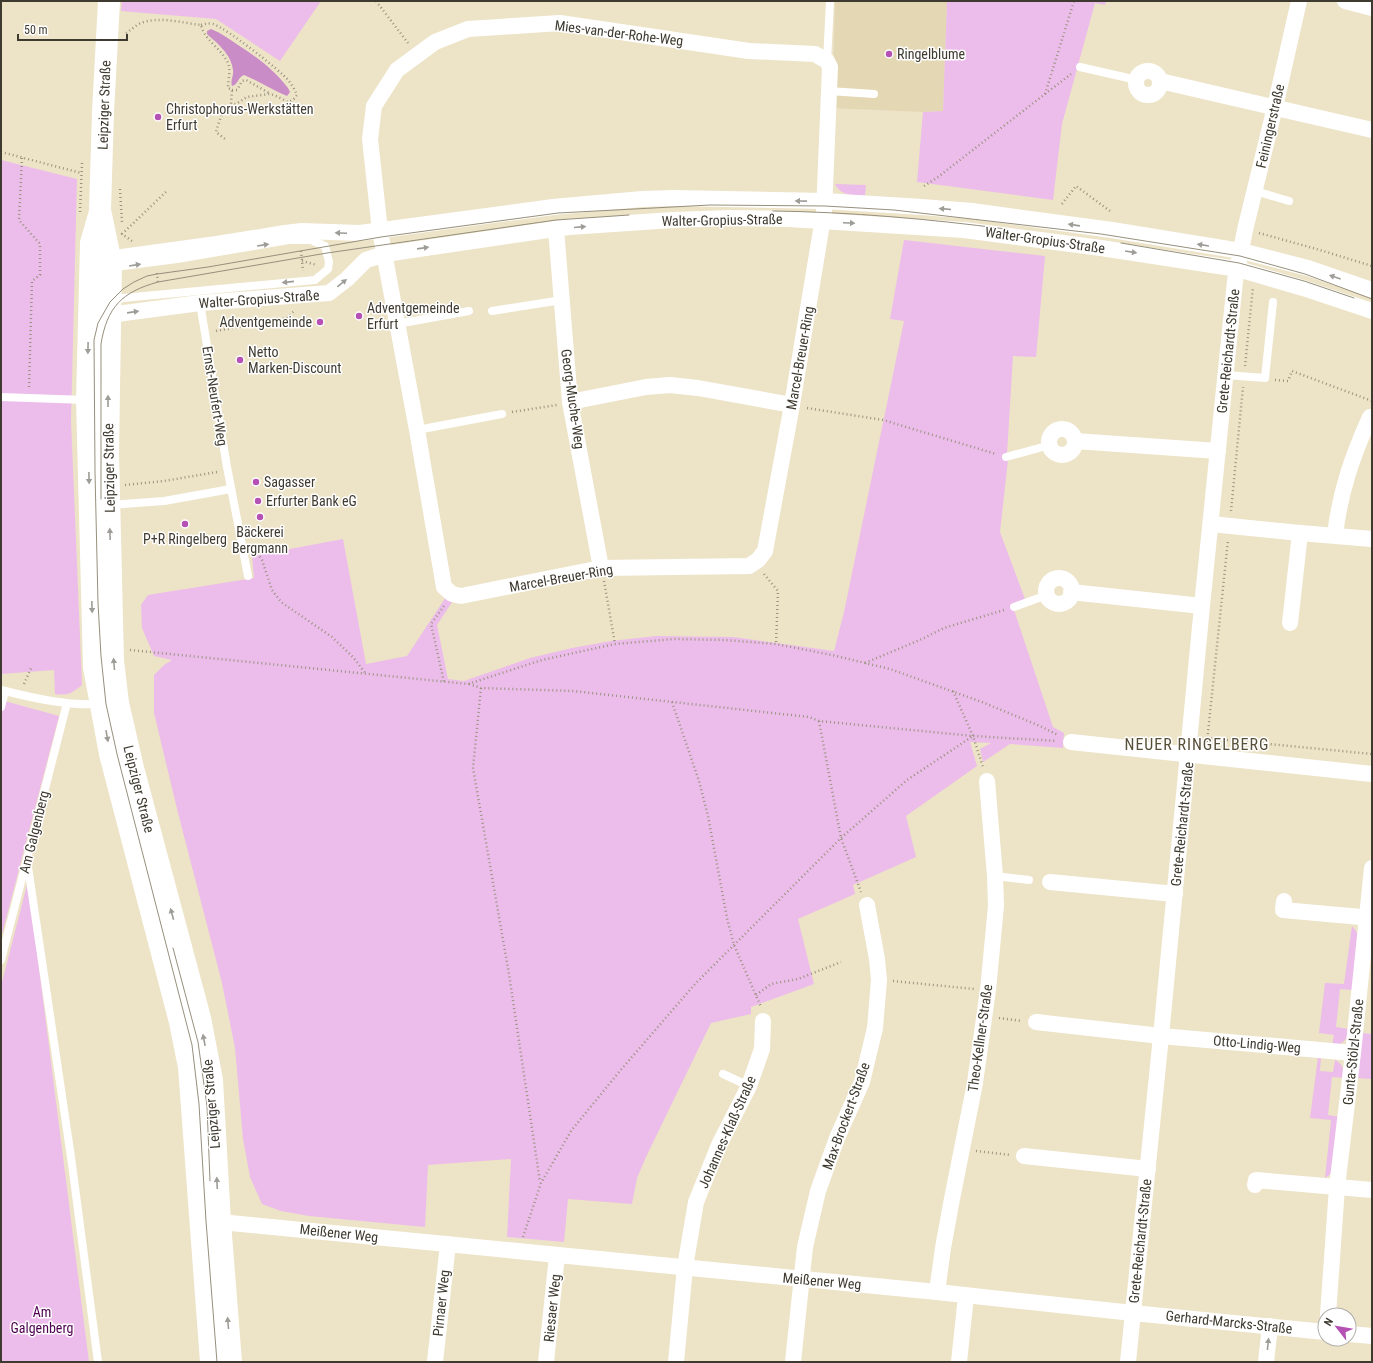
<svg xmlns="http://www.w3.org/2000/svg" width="1373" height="1363" viewBox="0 0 1373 1363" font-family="'Roboto Condensed',sans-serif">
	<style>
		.built { fill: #e4d7b4 }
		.green { fill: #ecbdea }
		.water { fill: #c98cc7 }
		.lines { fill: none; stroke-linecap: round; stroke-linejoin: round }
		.path { stroke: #9a937f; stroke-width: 2.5; stroke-dasharray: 1 3; stroke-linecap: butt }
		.lane { stroke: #fff; stroke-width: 8 }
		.street { stroke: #fff; stroke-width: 16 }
		.secondary { stroke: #fff; stroke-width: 22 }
		.tram { stroke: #968f7c; stroke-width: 1 }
		.oneway { fill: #9e9c97 }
		.poi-dot { fill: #b550b5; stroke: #fff; stroke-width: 1.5 }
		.labels { text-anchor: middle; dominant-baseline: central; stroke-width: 3; stroke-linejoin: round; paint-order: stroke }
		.street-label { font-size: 14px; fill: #3e3a2f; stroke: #fff }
		.poi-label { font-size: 14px; fill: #3e3a2f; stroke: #fff; text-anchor: start }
		.park-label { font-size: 14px; fill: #4d004f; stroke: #fff }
		.quarter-label { font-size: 16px; letter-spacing: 1px; fill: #584f38; stroke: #fff }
	</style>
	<rect width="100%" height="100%" fill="#ede3c7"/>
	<path class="built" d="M835,1H947L943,111L923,112L832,108Z"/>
	<g class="green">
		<path d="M122,1H321L280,61L216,19L121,11Z"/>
		<path d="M947,1H1106L1105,5L1095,3L1062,124L1053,200L917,182L923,112L943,111Z"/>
		<path d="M1,160L77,179L71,421L82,685C72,693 68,696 55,694L54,670L1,674Z"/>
		<path d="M835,184L866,185L865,196C853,195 841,196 835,184Z"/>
		<path d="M904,240L1045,256L1036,357L1013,356L1007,454L1008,460L1000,532L1025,599L1012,604L1053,727L1064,733L1063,748L1010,744L983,762L980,749L991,743L970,742L977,766L906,816L916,857L853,885L855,894L798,919L814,984L751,1007V1014L711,1023L646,1157L637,1178L632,1204L568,1199L564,1242L507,1237L511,1159L428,1165L425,1227L309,1216L281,1211L262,1204L250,1177L243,1139L235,1048L222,983L178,813L154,713V675L164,665L172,660L154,656L142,628L141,605L148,595L254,578L252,556L343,539L366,664L407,656L446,597L452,602L437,625L448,679L464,681L530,658L572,648L611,641L656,636L733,637L834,651L844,612L904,321L890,319Z"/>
		<path d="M1,700L59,716L1,938Z"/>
		<path d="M28,881L89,1362H1V986Z"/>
		<path d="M1352,926L1356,931L1358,936L1353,990L1340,989L1336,1027L1349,1029C1346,1041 1345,1043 1332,1046L1334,1035L1319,1033L1325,983L1344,984Z"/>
		<path d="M1361,1033L1372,1034V1079L1356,1078Z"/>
		<path d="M1318,1057H1321L1320,1071L1333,1072L1335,1060C1343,1064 1344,1070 1345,1078L1332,1077L1328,1115L1340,1117L1333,1172L1325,1178L1331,1120L1310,1118Z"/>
	</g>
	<path class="water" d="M211,29C221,33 229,39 238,45C257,57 274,70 288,88L290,92L287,96C272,90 259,81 244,75C238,77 238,85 232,86C230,80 234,76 233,70C231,54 218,44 207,34V31Z"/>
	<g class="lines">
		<g class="path">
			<path d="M376,1L408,43"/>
			<path d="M201,25C205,24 208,23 213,24C226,28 280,70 289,81C292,85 295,90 297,95L293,100L288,102L274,95L269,94L247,97L236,104H231"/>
			<path d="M126,33C131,30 136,25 141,23C159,16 183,23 201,25C205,41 221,48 228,63C231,70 228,80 228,88L232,90L231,104C222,110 219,122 216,132L225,139"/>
			<path d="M232,90H237L242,81L246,80L271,94"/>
			<path d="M1045,94L1071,74"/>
			<path d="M1,152L81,173"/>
			<path d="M22,158L19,220L40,244V275L32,281L29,388"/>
			<path d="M924,186L938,177L1045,94L1074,1"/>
			<path d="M120,189L122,222"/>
			<path d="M1062,204L1076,186L1110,211"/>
			<path d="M80,212L82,163"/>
			<path d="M1259,233L1320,250L1372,266"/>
			<path d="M132,241L122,234L168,190"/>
			<path d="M301,251L303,271"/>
			<path d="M302,261L317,265"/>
			<path d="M157,273L158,283"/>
			<path d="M216,331L287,318L294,311"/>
			<path d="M1245,366L1253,287"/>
			<path d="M1275,380L1288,381L1292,371L1372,401"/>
			<path d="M807,408L883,420L996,454"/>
			<path d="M512,412L557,405"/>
			<path d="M125,485L164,481L217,472"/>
			<path d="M1231,511L1243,387"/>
			<path d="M255,550L262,560L272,590L281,602L332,637L353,657L366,674"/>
			<path d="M764,574L778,591L776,644"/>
			<path d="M604,581L615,644"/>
			<path d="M444,606L431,624L444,682"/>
			<path d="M130,650L468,684L542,660L615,644L674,639L725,640L776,644L832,655L890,669L982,702L1040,726L1058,735"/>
			<path d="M865,663L922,639L944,628L1004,610"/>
			<path d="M24,684L32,666"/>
			<path d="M469,684L481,688L573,691L809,717L819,721L973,736L1057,741"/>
			<path d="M481,688L473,768L509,974L540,1182"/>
			<path d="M953,691L973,736L983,767"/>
			<path d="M672,702L699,781L708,816L727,918L734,945L761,1007"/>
			<path d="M819,721L841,838L861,892"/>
			<path d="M1207,738L1372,754"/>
			<path d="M1207,742L1228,540"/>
			<path d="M893,981L974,989"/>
			<path d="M756,995L771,984L798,979L841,962"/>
			<path d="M999,1018L1022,1021"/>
			<path d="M976,1151L1011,1155"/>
			<path d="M523,1237L541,1183L571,1131L619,1072L695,984L841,838L907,780L973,736"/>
		</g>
		<g class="lane">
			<path d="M827,61L830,1"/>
			<path d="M1080,67L1137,80"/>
			<path d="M829,91L874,94"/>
			<path d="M1255,191L1289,201"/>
			<path d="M111,301L123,298L315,280L328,269L329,262L325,246L311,240H289L177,259L123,266L113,264"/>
			<path d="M200,303L227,467L248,576"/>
			<path d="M492,311L562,300"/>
			<path d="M397,324L469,311"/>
			<path d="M1226,375L1265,378L1273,302"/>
			<path d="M1,397L86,400"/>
			<path d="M417,430L502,414"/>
			<path d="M1006,457L1050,445"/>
			<path d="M110,505L164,501L231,489"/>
			<path d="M1014,607L1047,595"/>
			<path d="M1,690C33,698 67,706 100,704"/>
			<path d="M1,707L5,691"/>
			<path d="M27,860L71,1157L98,1362"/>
			<path d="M995,876L1029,880"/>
			<path d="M1,960L67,703"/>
			<path d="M723,1074L749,1086"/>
		</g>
		<g class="street">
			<path d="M1345,1L1372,8"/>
			<path d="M560,23L749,51L815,54L827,61L830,67L824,212L792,405L765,551L758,560L749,566L601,568L461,596L452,594L444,587L417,430L380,231L370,139L374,106L397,70L435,42L468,29Z"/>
			<circle cx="1148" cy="83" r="12"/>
			<path d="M1160,81L1372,130"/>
			<path d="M556,229L570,402L601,568"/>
			<path d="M103,269L122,257L217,244L285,233L302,231L360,233L553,207L642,199L674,198L825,201L922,207L972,211L1112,230L1241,251L1308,268L1372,290"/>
			<path d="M102,309L109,315L200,303L329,293L347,279L366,260L385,254L569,227L673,220L731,218L789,219L964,230L1101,248L1238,269L1303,288L1372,311"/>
			<path d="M570,402L646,387L670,385L698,388L792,405"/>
			<circle cx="1062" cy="442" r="13"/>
			<path d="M1075,441L1218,451"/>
			<path d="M1211,524L1300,533L1372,539"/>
			<path d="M1335,535C1340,492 1352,457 1370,417"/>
			<circle cx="1059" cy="591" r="13"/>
			<path d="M1071,592L1202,606"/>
			<path d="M1290,623L1300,533"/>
			<path d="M1071,742L1372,774"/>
			<path d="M1050,882L1175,894"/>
			<path d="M1284,901L1283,910L1372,918"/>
			<path d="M1036,1022L1161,1036L1353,1053"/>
			<path d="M1024,1156L1148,1169"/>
			<path d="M1255,1185L1256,1180L1372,1190"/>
			<path d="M210,1221L937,1292L1133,1313L1325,1332"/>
			<path d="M937,1292L943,1248L951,1204L975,1083L988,990L996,906L995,876L987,781"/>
			<path d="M1328,1315L1337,1187L1353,1053L1372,868"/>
			<path d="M1349,1334L1372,1336"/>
			<path d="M435,1362L448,1244"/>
			<path d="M546,1362L557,1255"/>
			<path d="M676,1362L685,1267L696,1202L719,1145L749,1086L762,1049L763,1021"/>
			<path d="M793,1362L805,1247L818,1191L837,1138L862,1082L875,1028L879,980L877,959L867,905"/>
			<path d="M959,1362L966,1296"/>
			<path d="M1128,1362L1161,1036L1202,606L1235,281L1245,230L1275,107L1299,1"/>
			<path d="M1266,1362L1270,1326"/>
		</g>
		<g class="secondary">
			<path d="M109,1L103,112L100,210L111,263L108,454L113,661L118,703L133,768L200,1018L212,1080L220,1222L231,1362"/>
			<path d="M99,215L91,243L87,400L94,667L110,754L180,1022L189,1067L211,1362"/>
		</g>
		<g class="tram">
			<path d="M773,211C851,212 929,219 1006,229"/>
			<path d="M1121,243L1239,263L1304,281L1354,298"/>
			<path d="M101,499V344C107,307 122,292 158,282L327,253L556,220L629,215"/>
			<path d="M173,948L198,1042L207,1106L210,1181"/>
			<path d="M217,1362L206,1221L199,1104L192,1045L117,754L106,704L101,656L98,603L95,472L94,340L98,323L110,302L123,289L134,282L147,276L157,274L208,267L381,237L558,213L710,205L825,206L894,210L1101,234L1240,256L1305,274L1372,299"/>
		</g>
	</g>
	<defs><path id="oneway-solid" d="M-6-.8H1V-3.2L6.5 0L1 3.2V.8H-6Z"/></defs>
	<g class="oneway">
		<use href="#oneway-solid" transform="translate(801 201) rotate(-179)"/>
		<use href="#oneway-solid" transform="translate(945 209) rotate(-175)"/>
		<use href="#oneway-solid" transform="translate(849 223) rotate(3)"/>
		<use href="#oneway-solid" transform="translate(1074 225) rotate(-172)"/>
		<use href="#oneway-solid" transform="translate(580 227) rotate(-5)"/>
		<use href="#oneway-solid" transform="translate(341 233) rotate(-178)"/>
		<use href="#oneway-solid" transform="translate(263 245) rotate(-9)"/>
		<use href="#oneway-solid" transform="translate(1203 245) rotate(-171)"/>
		<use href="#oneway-solid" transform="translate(423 248) rotate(-8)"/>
		<use href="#oneway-solid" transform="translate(1131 252) rotate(9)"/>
		<use href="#oneway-solid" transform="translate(135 265) rotate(-9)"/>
		<use href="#oneway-solid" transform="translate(1335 277) rotate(-161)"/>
		<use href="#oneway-solid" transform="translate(288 282) rotate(174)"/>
		<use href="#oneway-solid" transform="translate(342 283) rotate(-39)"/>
		<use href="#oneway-solid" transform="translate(133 312) rotate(-8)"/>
		<use href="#oneway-solid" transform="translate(88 348) rotate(91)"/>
		<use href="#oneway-solid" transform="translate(108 401) rotate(-90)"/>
		<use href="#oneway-solid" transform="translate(89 478) rotate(89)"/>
		<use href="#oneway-solid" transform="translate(110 534) rotate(-92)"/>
		<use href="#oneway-solid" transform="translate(92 607) rotate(88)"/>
		<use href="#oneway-solid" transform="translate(114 664) rotate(-95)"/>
		<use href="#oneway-solid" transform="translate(107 736) rotate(80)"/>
		<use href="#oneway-solid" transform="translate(172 914) rotate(-105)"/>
		<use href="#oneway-solid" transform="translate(204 1040) rotate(-101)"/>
		<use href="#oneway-solid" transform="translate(217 1183) rotate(-93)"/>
		<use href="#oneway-solid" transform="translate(228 1323) rotate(-95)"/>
		<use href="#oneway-solid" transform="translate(1268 1344) rotate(-84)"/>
	</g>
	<g class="poi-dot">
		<circle cx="889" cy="54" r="4"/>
		<circle cx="158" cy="117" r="4"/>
		<circle cx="359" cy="316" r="4"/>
		<circle cx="320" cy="322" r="4"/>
		<circle cx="240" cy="360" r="4"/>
		<circle cx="256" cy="482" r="4"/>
		<circle cx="258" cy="501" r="4"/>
		<circle cx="260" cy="517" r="4"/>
		<circle cx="185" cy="524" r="4"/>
	</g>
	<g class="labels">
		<g class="street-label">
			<text transform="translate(619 33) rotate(7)">Mies-van-der-Rohe-Weg</text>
			<text transform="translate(104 105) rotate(-88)">Leipziger Straße</text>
			<text transform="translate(1270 126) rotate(-77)">Feiningerstraße</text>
			<text transform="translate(722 220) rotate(-1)">Walter-Gropius-Straße</text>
			<text transform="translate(1045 240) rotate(8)">Walter-Gropius-Straße</text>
			<text transform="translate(259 299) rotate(-4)">Walter-Gropius-Straße</text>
			<text transform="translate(1228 351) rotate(-84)">Grete-Reichardt-Straße</text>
			<text transform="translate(800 358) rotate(-80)">Marcel-Breuer-Ring</text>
			<text transform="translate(215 396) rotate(81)">Ernst-Neufert-Weg</text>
			<text transform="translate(573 399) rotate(82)">Georg-Muche-Weg</text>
			<text transform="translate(109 468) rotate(-91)">Leipziger Straße</text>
			<text transform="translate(561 578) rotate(-10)">Marcel-Breuer-Ring</text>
			<text transform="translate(139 789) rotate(76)">Leipziger Straße</text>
			<text transform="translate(1182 824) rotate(-84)">Grete-Reichardt-Straße</text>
			<text transform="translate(34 832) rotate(-76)">Am Galgenberg</text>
			<text transform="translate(980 1038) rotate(-82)">Theo-Kellner-Straße</text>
			<text transform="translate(1257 1044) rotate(5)">Otto-Lindig-Weg</text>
			<text transform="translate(1353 1052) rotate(-84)">Gunta-Stölzl-Straße</text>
			<text transform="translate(211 1104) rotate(-95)">Leipziger Straße</text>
			<text transform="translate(846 1116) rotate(-70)">Max-Brockert-Straße</text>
			<text transform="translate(727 1132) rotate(-66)">Johannes-Klaß-Straße</text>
			<text transform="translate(339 1233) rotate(6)">Meißener Weg</text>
			<text transform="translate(1140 1241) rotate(-84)">Grete-Reichardt-Straße</text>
			<text transform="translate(822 1281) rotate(5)">Meißener Weg</text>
			<text transform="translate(441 1303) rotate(-84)">Pirnaer Weg</text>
			<text transform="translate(552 1308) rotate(-84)">Riesaer Weg</text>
			<text transform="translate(1229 1322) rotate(6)">Gerhard-Marcks-Straße</text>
		</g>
		<g class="poi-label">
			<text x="897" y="54">Ringelblume</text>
			<text x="166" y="109">Christophorus-Werkstätten<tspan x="166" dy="16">Erfurt</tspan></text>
			<text x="367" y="308">Adventgemeinde<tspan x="367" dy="16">Erfurt</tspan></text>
			<text x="312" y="322" text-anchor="end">Adventgemeinde</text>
			<text x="248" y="352">Netto<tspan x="248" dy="16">Marken-Discount</tspan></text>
			<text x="264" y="482">Sagasser</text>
			<text x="266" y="501">Erfurter Bank eG</text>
			<text x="260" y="532" text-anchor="middle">Bäckerei<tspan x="260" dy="16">Bergmann</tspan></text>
			<text x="185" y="539" text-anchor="middle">P+R Ringelberg</text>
		</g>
		<g class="park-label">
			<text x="42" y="1312">Am<tspan x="42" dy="16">Galgenberg</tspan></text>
		</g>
		<g class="quarter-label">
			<text x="1197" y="744">NEUER RINGELBERG</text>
		</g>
	</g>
	<rect width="1373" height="1363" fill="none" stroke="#3e3a2f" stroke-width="4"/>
	<g transform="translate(1337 1327) rotate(301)"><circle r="19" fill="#ffffff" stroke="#b2b0ac"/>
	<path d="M0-3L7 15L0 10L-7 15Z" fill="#b550b5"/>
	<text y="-6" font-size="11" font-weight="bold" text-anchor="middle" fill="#3e3a2f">N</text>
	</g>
	<path d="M18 34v6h109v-6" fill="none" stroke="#3e3a2f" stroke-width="2"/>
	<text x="24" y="34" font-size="12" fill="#3e3a2f" stroke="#ffffff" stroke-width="3" paint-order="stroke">50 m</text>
</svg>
